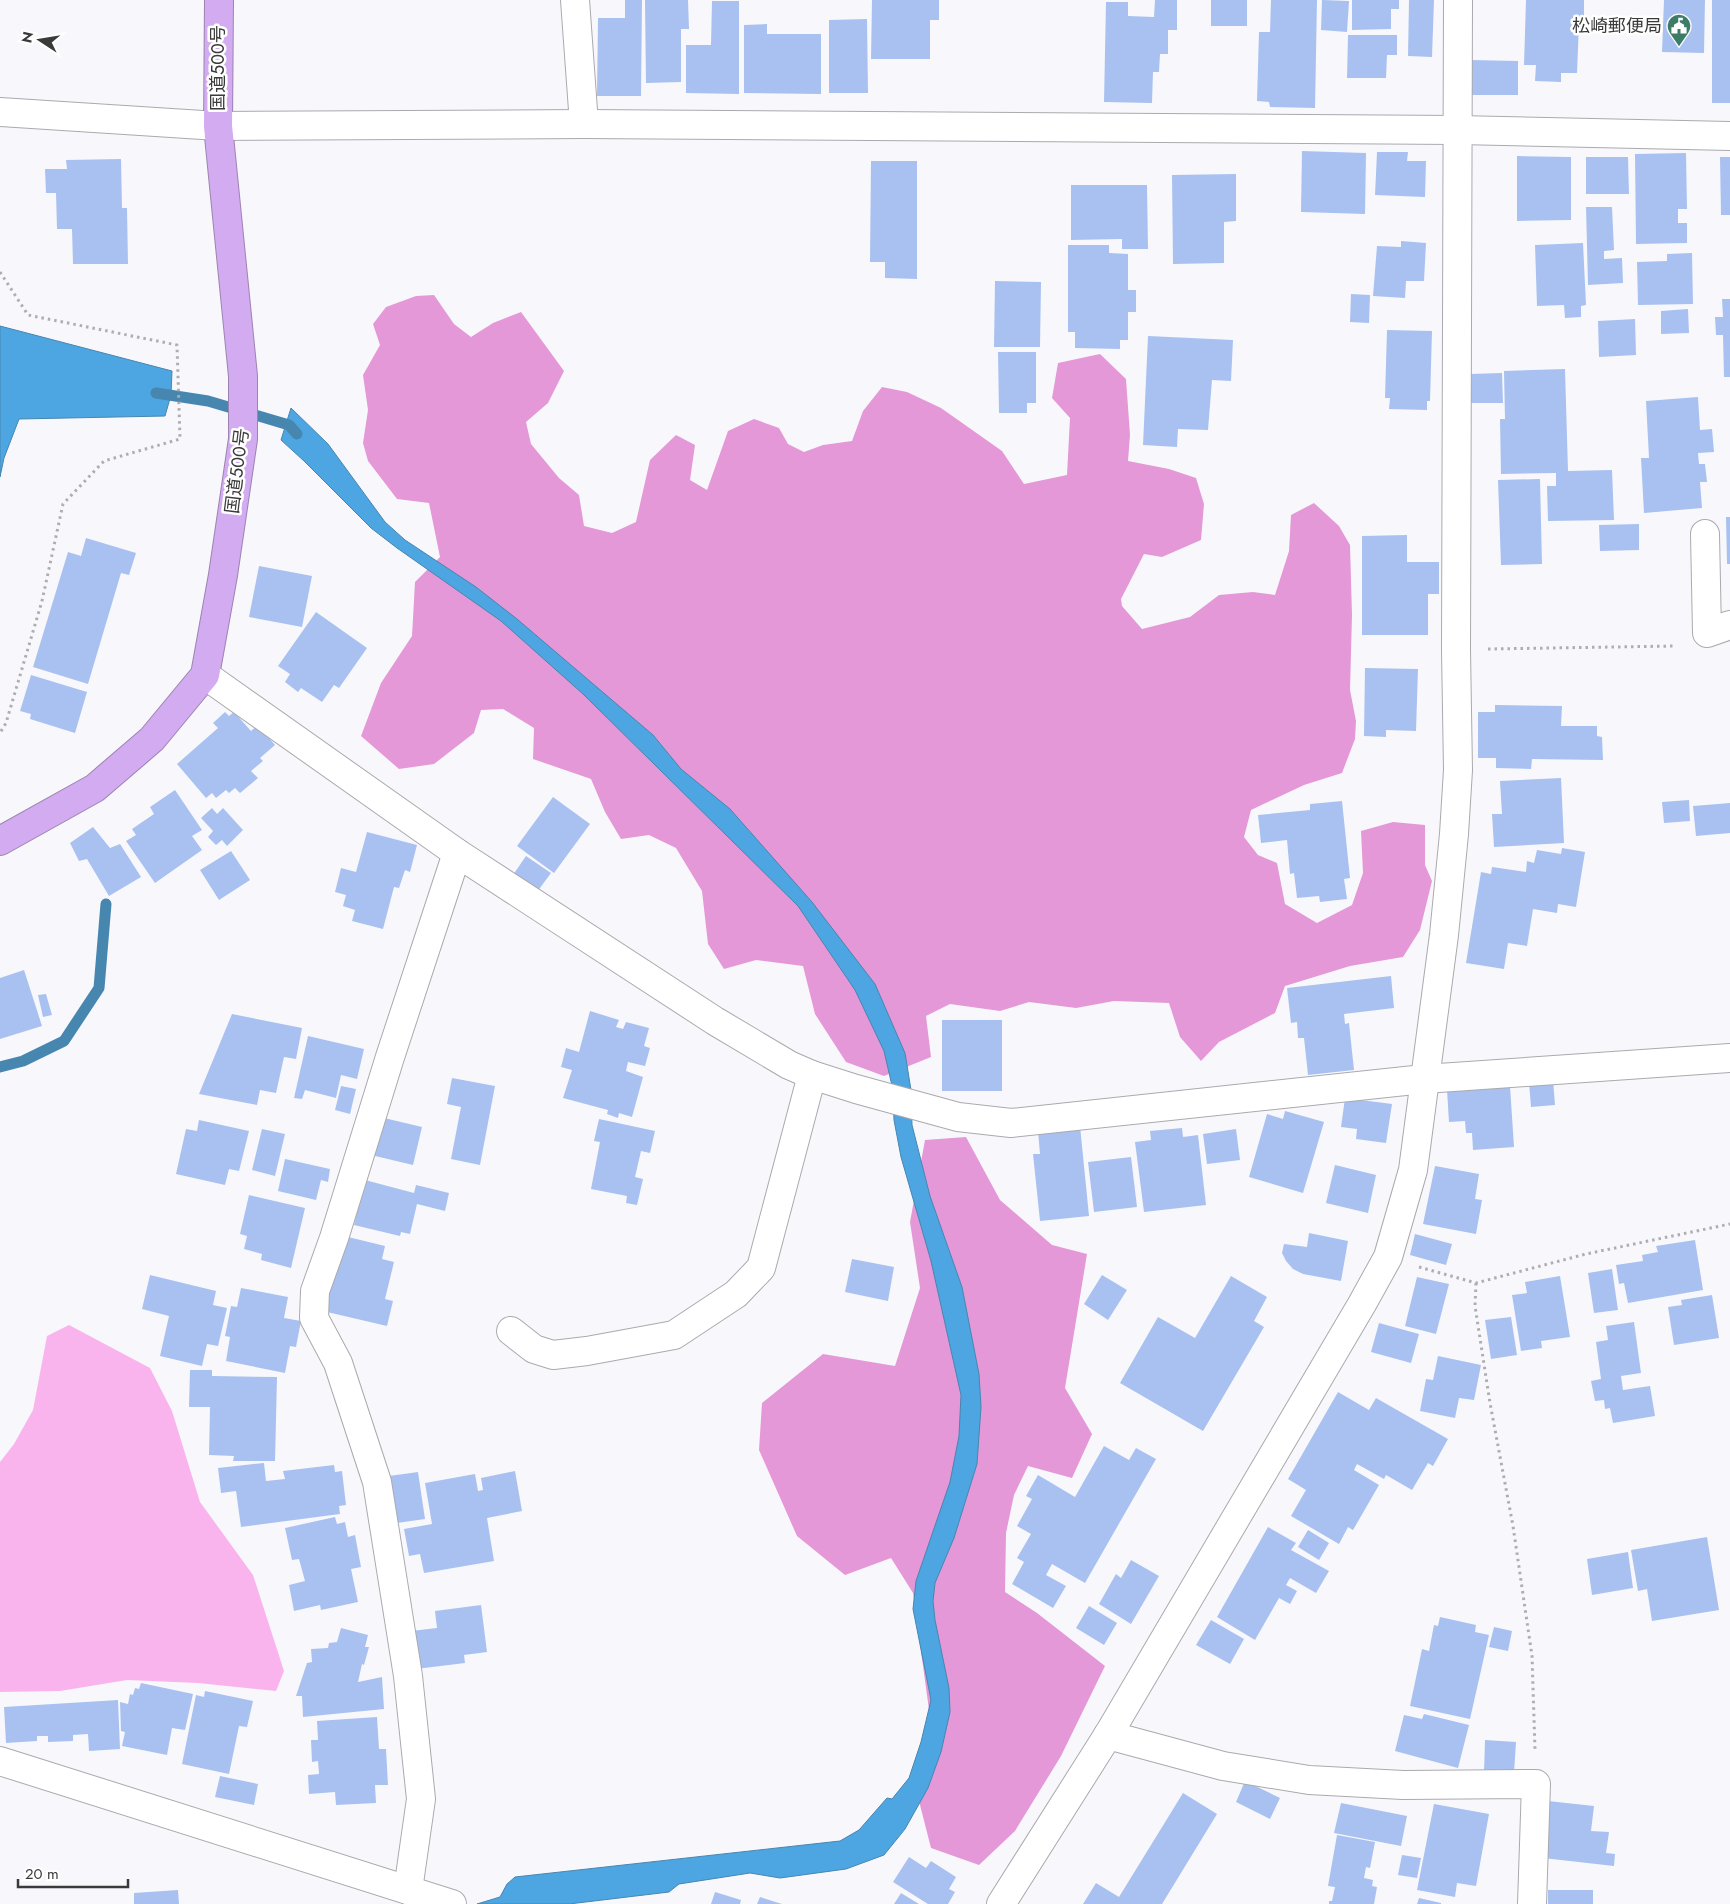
<svg xmlns="http://www.w3.org/2000/svg" width="1730" height="1904" viewBox="0 0 1730 1904" font-family="Jost,'Noto Sans JP',sans-serif">
	<style>
		.green { fill: #f9b4ee }
		.forest { fill: #e498d7 }
		.water { fill: #4da6e1; stroke: #4786af }
		.lines { fill: none; stroke-linecap: round; stroke-linejoin: round }
		.stream { stroke: #4786af; stroke-width: 11 }
		.building { fill: #a8c1f0 }
		.minor-casing { stroke: #aaaaae; stroke-width: 30 }
		.highway-casing { stroke: #9d83b1; stroke-width: 30 }
		.path { stroke: #aeaeb1; stroke-width: 3; stroke-dasharray: 2.5 4; stroke-linecap: butt }
		.minor { stroke: #fff; stroke-width: 28 }
		.highway { stroke: #d2abf1; stroke-width: 28 }
		.labels { text-anchor: middle; dominant-baseline: central; stroke-width: 5; stroke-linejoin: round; paint-order: stroke }
		.poi-label { font-size: 18px; fill: #3a3a3b; stroke: #fff; text-anchor: end }
		.street-label { font-size: 18px; fill: #3a3a3b; stroke: #fff }
	</style>
	<rect width="100%" height="100%" fill="#f8f8fc"/>
	<path class="green" d="M69,1325L150,1368L172,1411L200,1502L253,1575L284,1671L276,1691L198,1683L127,1680L60,1691L0,1692V1462L14,1444L33,1410L47,1336Z"/>
	<g class="forest">
		<path d="M434,295L454,324L471,337L493,323L521,312L564,371L548,403L526,422L531,444L559,478L579,495L584,526L612,533L636,522L650,460L676,435L695,445L690,480L707,490L728,431L754,419L779,428L788,444L804,452L823,445L852,441L863,411L882,387L907,392L941,408L1002,451L1024,484L1067,475L1070,418L1052,398L1058,363L1100,354L1126,379L1130,435L1128,461L1169,469L1196,478L1204,504L1201,540L1162,557L1144,554L1121,599L1122,606L1142,629L1190,617L1219,595L1253,592L1275,595L1289,551L1291,515L1314,503L1339,526L1350,545L1352,615L1350,690L1356,721L1355,739L1342,773L1304,785L1251,810L1244,837L1258,855L1277,863L1285,904L1317,923L1352,905L1363,873L1361,831L1393,822L1425,825V865L1432,881L1420,930L1403,957L1350,966L1285,986L1275,1013L1219,1042L1201,1061L1180,1037L1169,1003L1114,1001L1076,1008L1029,1002L1000,1011L950,1004L926,1016L931,1057L884,1076L846,1062L815,1014L803,966L756,960L724,969L708,944L702,891L676,848L649,835L621,839L605,812L591,779L533,759L534,728L503,709L481,710L474,733L434,764L399,769L361,736L381,683L412,636L415,582L440,557L429,503L397,499L368,461L363,443L368,410L363,375L380,345L373,324L386,307L416,296Z"/>
		<path d="M966,1137L1000,1200L1052,1245L1087,1254L1065,1388L1092,1434L1072,1478L1028,1466L1014,1495L1006,1533L1005,1592L1037,1613L1105,1666L1061,1756L1015,1831L979,1865L931,1848L919,1801L933,1739L913,1593L891,1558L845,1575L797,1536L759,1450L762,1403L823,1354L895,1366L920,1288L910,1222L925,1140Z"/>
	</g>
	<g class="water">
		<path d="M0,326L172,371L171,395L165,416L19,419L4,458L0,477Z"/>
		<path d="M291,408L328,444L385,522L405,540L476,587L517,619L653,735L681,769L730,809L812,902L875,984L905,1053L911,1090L912,1125L930,1196L962,1287L979,1374L981,1407L977,1464L954,1538L935,1583L933,1601L935,1620L949,1688L950,1712L941,1752L928,1788L905,1829L884,1855L846,1869L780,1878L750,1873L679,1884L669,1892L569,1904H477L500,1897L507,1884L515,1877L840,1841L859,1830L887,1798L892,1799L909,1778L921,1742L931,1700L913,1609L916,1581L950,1482L959,1436L961,1395L931,1261L901,1157L894,1120L893,1090L884,1051L855,990L798,906L583,694L501,621L397,548L371,528L304,461L281,440Z"/>
	</g>
	<g class="lines">
		<g class="stream">
			<path d="M156,393L208,401L289,425L297,434"/>
			<path d="M0,1067L23,1061L64,1041L99,988L106,904"/>
		</g>
	</g>
	<g class="building">
		<path d="M625,0H642L641,96H597L598,18H625Z"/>
		<path d="M645,0H688L689,29H681V82L646,83Z"/>
		<path d="M872,0H939V20H930V59H871Z"/>
		<path d="M1155,0H1177V30H1168V54H1160L1159,72H1153L1152,103L1104,102L1106,2H1128V16L1154,17Z"/>
		<rect x="1211" y="0" width="36" height="26"/>
		<path d="M1271,0H1317L1315,108L1270,107L1269,102L1257,101L1259,32H1270Z"/>
		<path d="M1322,0L1349,1L1347,32L1321,30Z"/>
		<path d="M1352,0H1399V9H1391V29L1352,30Z"/>
		<path d="M1409,0H1434L1432,57L1408,56Z"/>
		<path d="M1526,0H1584V23H1579L1577,73H1561V82L1535,81L1536,65H1524Z"/>
		<path d="M1664,0H1705L1704,53L1662,52Z"/>
		<rect x="1712" y="0" width="18" height="103"/>
		<path d="M712,1H739V94L686,93V45H711Z"/>
		<path d="M867,19L868,93H829V20Z"/>
		<path d="M767,24V34H821V94L744,93V25Z"/>
		<path d="M1348,35H1397V55H1387L1386,78H1347Z"/>
		<path d="M1470,60L1518,61V95H1471Z"/>
		<path d="M1302,151L1366,153L1365,214L1301,212Z"/>
		<path d="M1377,152H1408L1407,161H1426L1425,197L1375,195Z"/>
		<path d="M1686,153L1687,209H1678V223H1687V243L1636,244L1635,154Z"/>
		<path d="M1517,156L1571,157V220L1517,221Z"/>
		<path d="M1586,157H1628L1629,194H1586Z"/>
		<path d="M1720,157H1730V215H1721Z"/>
		<path d="M121,159L122,208H127L128,264H73L72,229H57L56,193H46L45,169H67L66,160Z"/>
		<path d="M871,161H917V279L885,278V262H870Z"/>
		<path d="M1236,174V221L1224,222V263L1173,264L1172,175Z"/>
		<path d="M1071,185H1147L1148,249H1122V239L1071,240Z"/>
		<path d="M1586,207H1612L1614,250L1604,251V259L1622,258L1623,283L1588,285Z"/>
		<path d="M1401,241L1426,243L1424,281H1406L1405,298L1373,296L1377,246L1401,247Z"/>
		<path d="M1583,243L1586,305L1581,306V317L1565,318L1564,305L1537,306L1535,245Z"/>
		<path d="M1068,245H1109V253L1128,254V290H1136V312H1128V340H1120V349L1075,348V332H1068Z"/>
		<path d="M1692,253L1693,304L1638,305L1637,262L1667,261V254Z"/>
		<path d="M995,281L1041,282L1040,347H994Z"/>
		<path d="M1351,294L1370,295L1369,323L1350,322Z"/>
		<path d="M1722,299H1730V377H1724L1723,335H1716L1715,317H1723Z"/>
		<path d="M1688,309L1689,333L1661,334V311Z"/>
		<path d="M1635,319L1636,355L1599,357L1598,321Z"/>
		<path d="M1387,330L1432,331L1430,401H1427V410L1389,409L1390,398H1385Z"/>
		<path d="M1148,336L1233,340L1231,381L1212,380L1208,430L1178,429L1177,447L1143,445Z"/>
		<path d="M998,352H1036V403H1027V413H999Z"/>
		<path d="M1565,369L1568,471L1612,470L1614,520L1548,521L1547,486H1556V473L1501,474L1500,419H1505L1504,371Z"/>
		<path d="M1502,373L1503,403H1470V374Z"/>
		<path d="M1698,397L1700,430L1712,429L1714,452L1698,453L1699,464H1705L1707,482H1700L1702,508L1644,513L1641,458H1649L1646,401Z"/>
		<path d="M1540,479L1542,564L1501,565L1498,480Z"/>
		<path d="M1726,517H1730V564H1727Z"/>
		<path d="M1639,524V550L1600,551L1599,525Z"/>
		<path d="M1407,535V562H1439V594H1428V635H1362V536Z"/>
		<path d="M86,538L136,553L129,575L121,573L88,684L33,667L68,552L81,556Z"/>
		<path d="M259,566L312,576L302,627L249,617Z"/>
		<path d="M316,612L367,648L339,688L334,685L322,702L301,688L298,692L285,682L290,674L278,666Z"/>
		<path d="M1365,668L1418,669L1416,731L1386,730V737L1364,736Z"/>
		<path d="M31,675L87,692L75,733L30,719L31,714L20,711Z"/>
		<path d="M1495,705L1562,706L1561,726H1597V736L1602,737L1603,760L1532,759L1531,769L1496,768V758H1478V712H1495Z"/>
		<path d="M225,712L229,716L234,712L251,731L258,725L275,745L260,758L263,761L251,771L258,778L240,793L235,788L229,793L226,790L216,798L212,793L206,798L177,764L218,728L213,723Z"/>
		<path d="M1561,778L1564,843L1494,847L1492,814H1502L1500,781Z"/>
		<path d="M175,790L202,830L192,836L202,850L155,883L126,841L136,835L132,829L154,814L150,807Z"/>
		<path d="M553,797L590,824L554,873L517,846Z"/>
		<path d="M1689,800L1690,821L1664,823L1662,802Z"/>
		<path d="M1342,801L1350,878L1344,879L1347,899L1320,902L1319,896L1297,898L1294,873L1290,874L1287,840L1261,843L1258,815L1310,810V804Z"/>
		<path d="M1730,803V833L1696,836L1693,806Z"/>
		<path d="M212,808L217,814L223,808L243,830L227,846L222,840L216,845L208,837L213,831L201,818Z"/>
		<path d="M93,827L110,848L120,844L141,877L109,896L87,859L79,861L70,843Z"/>
		<path d="M367,832L417,845L410,872L405,870L399,888L394,887L383,929L352,921L355,910L343,906L346,895L335,892L341,868L356,872Z"/>
		<path d="M1562,848L1585,852L1576,907L1558,904L1557,913L1533,909L1527,946L1508,943L1504,969L1466,963L1481,872L1491,874L1492,867L1526,872L1527,861L1534,863L1537,850L1561,854Z"/>
		<path d="M231,851L250,880L219,900L200,870Z"/>
		<path d="M526,856L551,873L537,892L513,875Z"/>
		<path d="M24,970L42,1026L0,1039V978Z"/>
		<path d="M1391,976L1394,1008L1344,1014L1345,1024L1349,1023L1354,1070L1308,1075L1304,1038H1298L1297,1022L1291,1023L1287,988Z"/>
		<path d="M46,994L52,1015L43,1017L38,995Z"/>
		<path d="M590,1011L619,1020L616,1027L623,1029L626,1022L649,1028L644,1046L650,1048L645,1066L628,1062L626,1071L643,1077L632,1117L619,1113L618,1118L607,1114L608,1110L563,1098L572,1070L561,1067L566,1048L579,1052Z"/>
		<path d="M232,1014L302,1028L296,1059L284,1057L276,1093L260,1090L257,1105L199,1094Z"/>
		<rect x="942" y="1020" width="60" height="71"/>
		<path d="M308,1036L364,1049L357,1079L341,1075L336,1098L305,1090L302,1099L294,1098Z"/>
		<path d="M452,1078L495,1086L480,1165L451,1159L461,1107L447,1104Z"/>
		<path d="M1553,1080L1555,1105L1531,1107L1529,1082Z"/>
		<path d="M341,1086L356,1089L350,1114L335,1110Z"/>
		<path d="M1510,1086L1514,1147L1473,1150L1472,1133H1466L1465,1121L1449,1122L1447,1090Z"/>
		<path d="M1345,1098L1392,1104L1386,1143L1356,1139L1357,1129L1341,1127Z"/>
		<path d="M1285,1111L1324,1122L1303,1193L1249,1177L1267,1114L1283,1119Z"/>
		<path d="M380,1117L422,1127L413,1165L371,1155Z"/>
		<path d="M599,1119L655,1131L650,1153L641,1151L635,1177L643,1179L637,1205L626,1203L627,1196L591,1189L600,1142L594,1141Z"/>
		<path d="M199,1120L249,1131L239,1171L229,1169L225,1185L176,1174L186,1129L197,1131Z"/>
		<path d="M1080,1126L1089,1216L1040,1221L1033,1154H1040L1038,1131Z"/>
		<path d="M1182,1128L1183,1137L1198,1135L1206,1205L1144,1212L1135,1142L1151,1140L1150,1131Z"/>
		<path d="M262,1129L285,1134L275,1176L252,1170Z"/>
		<path d="M1236,1129L1240,1160L1207,1164L1203,1134Z"/>
		<path d="M1131,1157L1137,1207L1094,1212L1088,1162Z"/>
		<path d="M285,1159L330,1169L328,1182L321,1180L316,1200L278,1191Z"/>
		<path d="M1335,1165L1376,1175L1368,1213L1326,1203Z"/>
		<path d="M1435,1166L1479,1174L1475,1199L1482,1200L1476,1234L1423,1224Z"/>
		<path d="M365,1180L414,1193L416,1185L449,1193L445,1211L417,1204L410,1234L401,1232L400,1236L354,1225Z"/>
		<path d="M249,1195L305,1208L291,1268L261,1260L262,1254L244,1249L247,1236L240,1234Z"/>
		<path d="M1309,1233L1348,1241L1341,1281L1303,1274L1293,1269L1286,1261L1282,1253L1284,1244L1307,1247Z"/>
		<path d="M1415,1234L1452,1244L1446,1265L1410,1255Z"/>
		<path d="M344,1236L385,1246L382,1259L394,1262L385,1299L393,1301L387,1326L327,1312L326,1286L332,1287Z"/>
		<path d="M1695,1240L1703,1290L1628,1303L1624,1283L1619,1284L1616,1265L1643,1261L1642,1255L1658,1252L1656,1246Z"/>
		<path d="M852,1259L894,1267L888,1301L845,1292Z"/>
		<path d="M1612,1269L1618,1310L1594,1313L1588,1273Z"/>
		<path d="M150,1275L216,1291L213,1305L227,1308L218,1346L207,1344L202,1366L160,1356L169,1316L142,1309Z"/>
		<path d="M1102,1275L1127,1290L1108,1320L1084,1304Z"/>
		<path d="M1231,1276L1267,1297L1254,1321L1264,1327L1203,1431L1120,1383L1158,1317L1195,1338Z"/>
		<path d="M1560,1276L1570,1337L1541,1341L1542,1348L1521,1351L1512,1295L1527,1293L1525,1282Z"/>
		<path d="M1417,1277L1449,1284L1436,1334L1405,1326Z"/>
		<path d="M241,1288L288,1297L284,1318L301,1321L296,1347L290,1346L285,1373L226,1361L230,1337L225,1336L231,1306L237,1307Z"/>
		<path d="M1712,1295L1719,1338L1674,1345L1668,1307L1682,1305L1681,1300Z"/>
		<path d="M1511,1317L1517,1355L1491,1359L1485,1320Z"/>
		<path d="M1634,1322L1641,1373L1621,1376L1623,1390L1650,1386L1655,1416L1613,1423L1610,1408L1605,1409L1604,1400L1595,1401L1591,1381L1601,1379L1596,1342L1608,1340L1606,1326Z"/>
		<path d="M1379,1323L1419,1334L1411,1363L1371,1352Z"/>
		<path d="M1438,1356L1481,1365L1474,1400L1459,1398L1455,1418L1420,1411L1426,1379L1433,1380Z"/>
		<path d="M190,1370H212V1376L277,1377L275,1461H233L234,1456L209,1455L210,1407H189Z"/>
		<path d="M1338,1392L1369,1410L1376,1398L1448,1439L1433,1466L1428,1463L1412,1490L1386,1475L1384,1479L1357,1464L1354,1470L1379,1485L1353,1530L1348,1527L1339,1544L1291,1516L1306,1490L1288,1479Z"/>
		<path d="M1104,1446L1129,1460L1136,1448L1156,1459L1085,1583L1052,1564L1046,1575L1066,1586L1053,1608L1012,1584L1024,1562L1017,1558L1031,1534L1017,1526L1032,1499L1026,1496L1038,1475L1075,1497Z"/>
		<path d="M264,1463L266,1481L285,1479L283,1471L334,1465L335,1472L342,1471L346,1505L339,1506L340,1514L241,1527L236,1491L221,1493L218,1468Z"/>
		<path d="M515,1471L522,1511L487,1518L494,1561L424,1573L420,1554L409,1556L404,1529L432,1524L425,1483L475,1474L478,1491L483,1490L481,1478Z"/>
		<path d="M418,1472L425,1519L397,1523L389,1476Z"/>
		<path d="M335,1517L337,1524L345,1522L348,1537L355,1535L361,1567L351,1569L358,1602L321,1610L320,1605L294,1611L289,1585L305,1581L299,1559L292,1560L285,1528Z"/>
		<path d="M1268,1527L1296,1543L1291,1550L1329,1571L1316,1593L1290,1578L1286,1585L1297,1591L1290,1604L1279,1598L1255,1640L1217,1617Z"/>
		<path d="M1308,1530L1329,1543L1319,1560L1298,1547Z"/>
		<path d="M1707,1537L1719,1610L1652,1621L1647,1589L1638,1591L1631,1550Z"/>
		<path d="M1628,1552L1633,1588L1592,1595L1587,1559Z"/>
		<path d="M1131,1560L1159,1576L1131,1624L1099,1604L1116,1574L1121,1578Z"/>
		<path d="M481,1605L487,1652L464,1655L465,1663L416,1669L411,1631L437,1628L435,1611Z"/>
		<path d="M1089,1606L1117,1623L1104,1645L1076,1628Z"/>
		<path d="M1440,1617L1476,1625L1475,1632L1489,1635L1470,1719L1410,1706L1422,1649L1429,1651L1434,1625L1438,1626Z"/>
		<path d="M1211,1620L1244,1639L1230,1664L1196,1645Z"/>
		<path d="M1494,1627L1512,1631L1508,1651L1489,1647Z"/>
		<path d="M341,1628L368,1635L365,1647H369L364,1665L362,1664L358,1682L382,1677L384,1709L303,1717L302,1696H296L307,1663L312,1662L311,1649L328,1648L329,1643L337,1642Z"/>
		<path d="M141,1683L193,1694L185,1730L172,1728L167,1755L122,1746L125,1732L121,1731L120,1702L128,1704L130,1694L133,1695L135,1688L139,1689Z"/>
		<path d="M205,1691L253,1701L247,1727L239,1726L229,1774L182,1764L196,1695L204,1697Z"/>
		<path d="M118,1700L120,1749L89,1751L88,1734L73,1735V1741L48,1742V1736H37V1741L6,1743L4,1707Z"/>
		<path d="M1424,1714L1469,1725L1458,1768L1395,1751L1404,1715L1422,1719Z"/>
		<path d="M377,1717L379,1749H386L388,1785H375L376,1803L336,1805L335,1792L309,1794L308,1775L319,1774L318,1761L312,1762L311,1740H318L317,1721Z"/>
		<path d="M1485,1740L1516,1742L1514,1773L1484,1772Z"/>
		<path d="M220,1776L258,1784L254,1805L215,1797Z"/>
		<path d="M1245,1781L1280,1798L1270,1819L1236,1802Z"/>
		<path d="M1183,1793L1217,1814L1162,1904H1083L1096,1883L1119,1897Z"/>
		<path d="M1548,1801L1594,1806L1591,1831L1609,1832L1606,1853L1615,1854L1614,1866L1543,1858Z"/>
		<path d="M1341,1803L1407,1816L1401,1846L1334,1833Z"/>
		<path d="M1434,1804L1489,1814L1476,1886L1457,1883L1455,1897L1417,1890Z"/>
		<path d="M1337,1835L1375,1842L1370,1868L1366,1867L1364,1878L1373,1880L1372,1886L1377,1887L1374,1904H1329V1901H1332L1335,1887L1328,1886Z"/>
		<path d="M1402,1855L1421,1858L1417,1878L1398,1875Z"/>
		<path d="M909,1857L926,1868L931,1861L956,1877L949,1889L955,1892L948,1904H928L893,1882Z"/>
		<path d="M178,1890L179,1904H134V1893Z"/>
		<rect x="1548" y="1890" width="45" height="14"/>
		<path d="M715,1892L741,1900L740,1904H711Z"/>
		<path d="M901,1893L919,1904H894Z"/>
		<path d="M760,1897L782,1904H757Z"/>
		<path d="M1419,1898L1441,1903V1904H1417Z"/>
	</g>
	<g class="lines">
		<defs>
			<g id="minor">
				<path d="M575,0L584,124"/>
				<path d="M0,112L218,126L584,124L1458,130L1730,136"/>
				<path d="M1705,534L1707,633L1730,625"/>
				<path d="M205,675L457,853L715,1021L789,1065L812,1075L856,1089L958,1117L1011,1123L1424,1079L1730,1058"/>
				<path d="M511,1331L534,1349L553,1355L587,1351L674,1335L736,1294L761,1268L812,1075"/>
				<path d="M1108,1735L1223,1766L1309,1780L1403,1785L1536,1784L1532,1904"/>
				<path d="M0,1761L452,1904"/>
				<path d="M408,1890L421,1799L408,1676L377,1482L338,1363L314,1318L315,1291L334,1238L390,1057L457,853"/>
				<path d="M1001,1904L1108,1735L1362,1304L1388,1257L1413,1170L1444,935L1454,834L1458,770L1456,650L1458,0"/>
			</g>
			<path id="highway" d="M0,841L95,788L152,739L205,675L223,575L243,439V376L218,126L219,0"/>
		</defs>
		<use href="#minor" class="minor-casing"/>
		<use href="#highway" class="highway-casing"/>
		<g class="path">
			<path d="M0,272L28,315L177,345L180,439L104,461L63,504L42,601L6,723L0,733"/>
			<path d="M1488,649L1676,646"/>
			<path d="M1419,1267L1476,1283L1586,1254L1730,1224"/>
			<path d="M1476,1283L1475,1306L1490,1403L1513,1526L1532,1656L1535,1750"/>
		</g>
		<use href="#minor" class="minor"/>
		<use href="#highway" class="highway"/>
	</g>
	<defs>
		<symbol id="civic-pin" viewBox="-11 -11 22 30"><path d="M0 17L-7.5 6A9.5 9.5 0 1 1 7.5 6Z" fill="#3d7c69" stroke="#fff"/><path d="M-.6-6.5H3V-4.5H.6V-3L4-1V1h2V6H-6V1h2V-1L-.6-3ZM-1.2 2.5V6h2.4V2.5Z" fill="#fff"/></symbol>
	</defs>
	<g fill-rule="evenodd">
		<use href="#civic-pin" x="1665" y="12" width="28" height="38"/>
	</g>
	<g class="labels">
		<g class="poi-label">
			<text x="1662" y="26">松崎郵便局</text>
		</g>
		<g class="street-label">
			<text transform="translate(218 68) rotate(-90)">国道500号</text>
			<text transform="translate(237 471) rotate(-83)">国道500号</text>
		</g>
	</g>
	<g transform="translate(40 40) rotate(282)" stroke="#ffffff" stroke-width="4" paint-order="stroke">
	<path d="M0-4L9 19L0 12L-9 19Z" fill="#3a3a3b"/>
	<text y="-8" font-size="14" font-weight="bold" text-anchor="middle" fill="#3a3a3b">N</text>
	</g>
	<path d="M18 1879v8h110v-8" fill="none" stroke="#3a3a3b" stroke-width="2.5"/>
	<text x="25" y="1879" font-size="15" fill="#3a3a3b" stroke="#ffffff" stroke-width="4" paint-order="stroke">20 m</text>
</svg>
